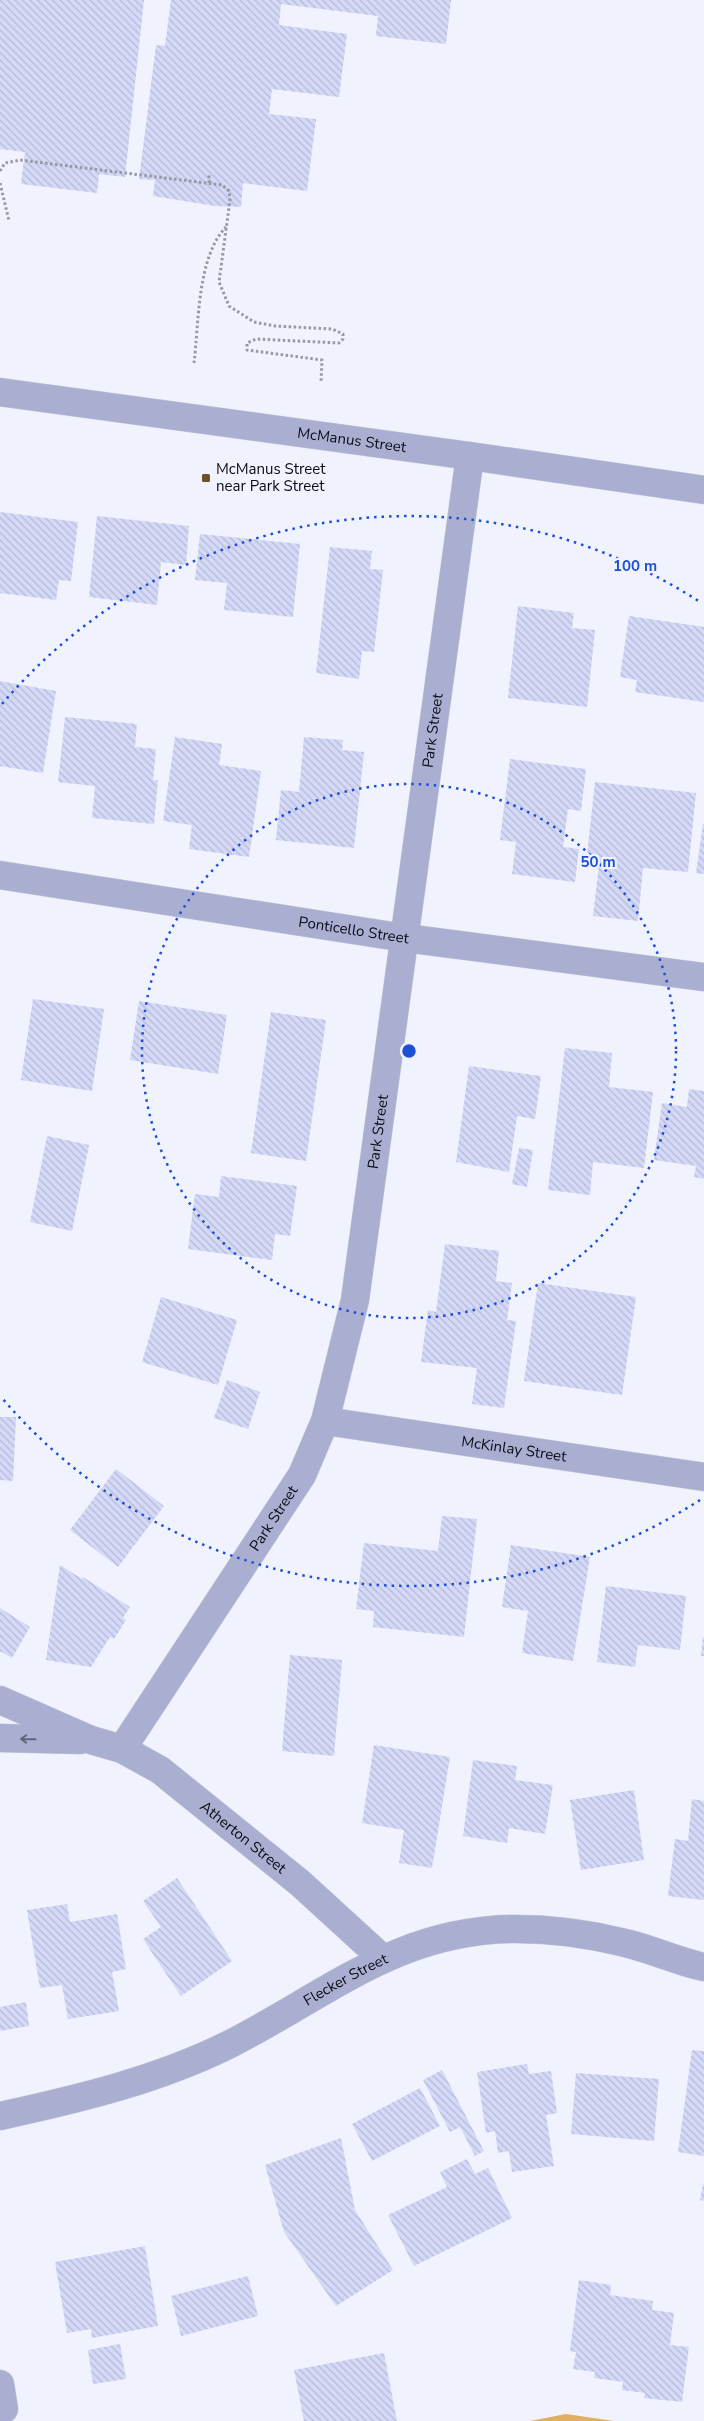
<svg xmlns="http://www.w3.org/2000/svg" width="704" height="2421" viewBox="0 0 704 2421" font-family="'Nunito Sans',sans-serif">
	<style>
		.forest { fill: url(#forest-crowns) }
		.building { fill: url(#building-back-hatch) }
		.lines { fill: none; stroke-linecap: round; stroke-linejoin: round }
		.minor-casing { stroke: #cbcdd9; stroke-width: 29 }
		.tertiary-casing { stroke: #cbcdd9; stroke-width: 29 }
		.path { stroke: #9799a4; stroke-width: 3; stroke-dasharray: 2.5 2.5; stroke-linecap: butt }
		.minor { stroke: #aaafd2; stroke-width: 28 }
		.tertiary { stroke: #aaafd2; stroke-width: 28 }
		.oneway { stroke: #62657d }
		.ring { fill: none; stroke: #1d4ed8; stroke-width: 2.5; stroke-dasharray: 2.5 5 }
		.poi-dot { fill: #6d5024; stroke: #f0f2fe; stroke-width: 2 }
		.labels { text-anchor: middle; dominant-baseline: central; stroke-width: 4.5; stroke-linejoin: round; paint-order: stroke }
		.street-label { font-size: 15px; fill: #0a0b15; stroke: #f0f2fe }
		.poi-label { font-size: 15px; fill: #0a0b15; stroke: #f0f2fe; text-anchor: start }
		.centre { fill: #1d4ed8; stroke: #f0f2fe; stroke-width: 2.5 }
		.ring-label { font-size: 15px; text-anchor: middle; font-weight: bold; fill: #1d4ed8; stroke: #f0f2fe; stroke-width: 4.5; stroke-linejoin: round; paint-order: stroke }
	</style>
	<defs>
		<pattern id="forest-crowns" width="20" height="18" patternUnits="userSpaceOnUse" patternTransform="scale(1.25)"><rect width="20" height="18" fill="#e1af61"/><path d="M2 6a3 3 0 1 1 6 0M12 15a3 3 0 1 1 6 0" fill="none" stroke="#c09553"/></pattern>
		<pattern id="building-back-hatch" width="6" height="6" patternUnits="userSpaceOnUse" patternTransform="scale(1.25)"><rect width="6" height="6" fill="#d4d9f8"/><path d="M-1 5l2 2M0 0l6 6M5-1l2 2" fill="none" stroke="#b5b9d4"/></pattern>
	</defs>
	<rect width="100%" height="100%" fill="#f0f2fe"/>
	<path class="forest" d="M566,2414L614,2421H530Z"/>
	<g class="building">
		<path d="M0,0H144L125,177L99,174L97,193L21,184L25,152L0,149Z"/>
		<path d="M171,0H451L446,44L376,36L378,16L281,4L279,25L347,34L339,97L272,89L269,114L316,119L307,191L243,183L241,207L215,206L153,196L155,180L139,179L156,45L165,46Z"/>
		<path d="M0,512L78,522L71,581L59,580L56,600L0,593Z"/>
		<path d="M97,516L189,526L186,565L161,562L157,605L89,597Z"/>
		<path d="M200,534L300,544L293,617L224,610L227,583L195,580Z"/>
		<path d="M330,547L372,551L370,569L383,570L374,652L362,651L359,679L316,673Z"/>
		<path d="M518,606L574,613L572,628L595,630L587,707L508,698Z"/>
		<path d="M629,616L704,627V702L635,692L637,680L620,677Z"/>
		<path d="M0,681L56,691L43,773L0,766Z"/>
		<path d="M65,717L137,724L135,747L156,749L153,780H158L154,824L92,818L95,786L58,782Z"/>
		<path d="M175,737L222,744L219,765L261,771L249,857L189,849L192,825L163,821Z"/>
		<path d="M304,737L343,740L342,750L364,752L354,848L276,840L281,790L299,792Z"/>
		<path d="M510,759L586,769L581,811L568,809L563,847L579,849L575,882L512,874L516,842L500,840Z"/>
		<path d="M595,782L696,793L688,872L643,868L638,921L593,916L599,865L586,864Z"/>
		<path d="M703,824H704V874L696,873Z"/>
		<path d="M33,999L104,1009L92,1091L21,1080Z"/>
		<path d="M139,1001L227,1015L218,1074L130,1060Z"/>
		<path d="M271,1012L326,1020L306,1161L251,1153Z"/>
		<path d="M565,1048L612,1053L609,1087L653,1092L644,1168L593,1162L590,1195L548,1190Z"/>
		<path d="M469,1066L541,1076L535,1119L517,1116L509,1172L456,1162Z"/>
		<path d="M689,1089L704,1091V1179L694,1177L696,1166L654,1160L662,1103L687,1107Z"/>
		<path d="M47,1136L89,1145L72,1231L30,1222Z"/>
		<path d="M519,1148L533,1150L527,1187L512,1184Z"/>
		<path d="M221,1176L297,1186L290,1236L275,1234L272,1260L188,1249L195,1194L219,1197Z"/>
		<path d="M445,1244L499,1251L496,1281L512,1283L507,1320L516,1321L504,1408L472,1404L477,1368L421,1362L428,1310L436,1312Z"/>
		<path d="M538,1283L636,1297L622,1395L524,1381Z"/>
		<path d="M161,1297L237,1320L218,1385L142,1362Z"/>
		<path d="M227,1380L260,1392L248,1429L214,1418Z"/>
		<path d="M0,1417H16L13,1481L0,1480Z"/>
		<path d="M116,1469L164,1506L118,1567L70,1530Z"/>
		<path d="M442,1516L477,1519L464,1637L373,1627L374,1611L356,1609L364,1543L438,1551Z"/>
		<path d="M511,1545L590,1557L573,1661L522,1653L528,1611L502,1607Z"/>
		<path d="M60,1565L82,1579L83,1577L130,1607L123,1618L126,1620L114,1639L110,1637L91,1667L46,1660Z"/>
		<path d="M606,1586L686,1596L680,1650L638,1645L635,1667L597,1662Z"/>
		<path d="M0,1608L30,1627L12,1658L0,1651Z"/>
		<path d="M703,1637L704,1638V1656H701Z"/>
		<path d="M290,1655L342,1660L334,1756L282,1751Z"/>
		<path d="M374,1745L450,1757L432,1868L399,1863L404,1830L362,1823Z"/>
		<path d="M473,1760L517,1766L515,1780L553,1785L545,1834L509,1828L507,1843L463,1836Z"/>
		<path d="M634,1790L644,1860L581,1870L570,1800Z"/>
		<path d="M692,1799L704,1801V1900L668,1896L675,1839L688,1841Z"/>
		<path d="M177,1878L232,1961L181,1996L143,1939L161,1927L143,1901Z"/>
		<path d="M67,1904L70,1922L117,1914L126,1969L112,1972L119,2011L68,2019L62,1985L40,1988L27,1910Z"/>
		<path d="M26,2002L29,2026L0,2031V2007Z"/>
		<path d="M692,2050L704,2051V2156L678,2152Z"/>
		<path d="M527,2064L529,2074L551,2071L557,2113L546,2115L554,2166L512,2172L509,2151L498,2153L495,2131L486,2133L477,2072Z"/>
		<path d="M442,2070L484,2151L475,2156L460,2127L450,2132L423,2080Z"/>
		<path d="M576,2073L659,2079L654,2141L571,2134Z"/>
		<path d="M420,2088L440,2126L372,2161L352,2124Z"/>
		<path d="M341,2138L355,2210L393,2270L336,2306L284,2232L265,2165Z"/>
		<path d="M467,2159L475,2174L488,2168L512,2218L414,2266L388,2215L447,2187L440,2172Z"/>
		<path d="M703,2184H704V2201L700,2200Z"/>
		<path d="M145,2246L158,2326L92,2338L91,2329L67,2333L55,2262Z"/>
		<path d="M248,2276L258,2316L181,2336L171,2296Z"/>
		<path d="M579,2280L611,2285L610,2295L653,2301L652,2310L674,2313L670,2345L689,2347L682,2402L644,2398L645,2393L622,2390L623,2382L594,2378L595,2372L573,2369L576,2352L570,2351Z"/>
		<path d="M120,2344L126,2379L93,2384L88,2350Z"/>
		<path d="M384,2353L397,2421H304L294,2370Z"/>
	</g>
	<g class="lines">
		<defs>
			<g id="minor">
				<path id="s1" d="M0,875L405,938L704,977"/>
				<path id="s2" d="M325,1421L704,1477"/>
				<path id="s3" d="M0,1700L91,1740L122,1749L160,1770L300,1883L382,1958"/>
				<path d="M0,1738L80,1740"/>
				<path id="s4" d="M122,1749L302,1475L325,1421L355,1300L470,456"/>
				<path id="s5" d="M0,2116C78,2099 158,2080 230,2044C328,1994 399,1929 516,1929C551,1929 588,1934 621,1942C649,1948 676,1961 704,1967"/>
				<path d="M0,2384L4,2409"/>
			</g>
			<g id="tertiary">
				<path id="s6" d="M0,392L470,456L704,490"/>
			</g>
		</defs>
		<use href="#minor" class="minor-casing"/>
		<use href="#tertiary" class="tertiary-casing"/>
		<g class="path">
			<path d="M0,171L5,163L20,160L222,185L229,191L230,200L219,282L229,306L254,322L275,326L332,329L343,334V339L339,343L256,339L247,343V350L322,360L321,382"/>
			<path d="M0,183L9,221"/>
			<path d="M209,183V175"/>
			<path d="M194,363C199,323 197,257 226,227"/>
		</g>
		<use href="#minor" class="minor"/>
		<use href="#tertiary" class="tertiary"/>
	</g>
	<defs><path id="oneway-shaft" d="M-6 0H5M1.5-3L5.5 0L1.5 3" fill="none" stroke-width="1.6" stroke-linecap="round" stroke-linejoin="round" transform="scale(1.25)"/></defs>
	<use class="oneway" href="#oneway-shaft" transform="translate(28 1739) rotate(-179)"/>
	<g class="ring">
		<circle cx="409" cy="1051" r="267"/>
		<path d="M700 1500A535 535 0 0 1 2 1398M2 704A535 535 0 0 1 700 602"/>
	</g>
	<rect class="poi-dot" x="201" y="473" width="10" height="10" rx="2.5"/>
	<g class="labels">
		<g class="street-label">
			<text stroke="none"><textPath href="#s6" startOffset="355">McManus Street</textPath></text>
			<text stroke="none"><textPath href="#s4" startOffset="1086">Park Street</textPath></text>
			<text stroke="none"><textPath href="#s1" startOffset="358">Ponticello Street</textPath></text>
			<text stroke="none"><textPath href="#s4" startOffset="681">Park Street</textPath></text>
			<text stroke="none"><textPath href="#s2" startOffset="191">McKinlay Street</textPath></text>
			<text stroke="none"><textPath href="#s4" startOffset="276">Park Street</textPath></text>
			<text stroke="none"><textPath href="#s3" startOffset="282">Atherton Street</textPath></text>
			<text stroke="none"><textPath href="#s5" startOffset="374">Flecker Street</textPath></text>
		</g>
		<g class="poi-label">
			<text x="216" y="469">McManus Street<tspan x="216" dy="17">near Park Street</tspan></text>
		</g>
	</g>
	<circle cx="409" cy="1051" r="8" class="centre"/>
	<g class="ring-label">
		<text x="635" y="571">100 m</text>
		<text x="598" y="867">50 m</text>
	</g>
</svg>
